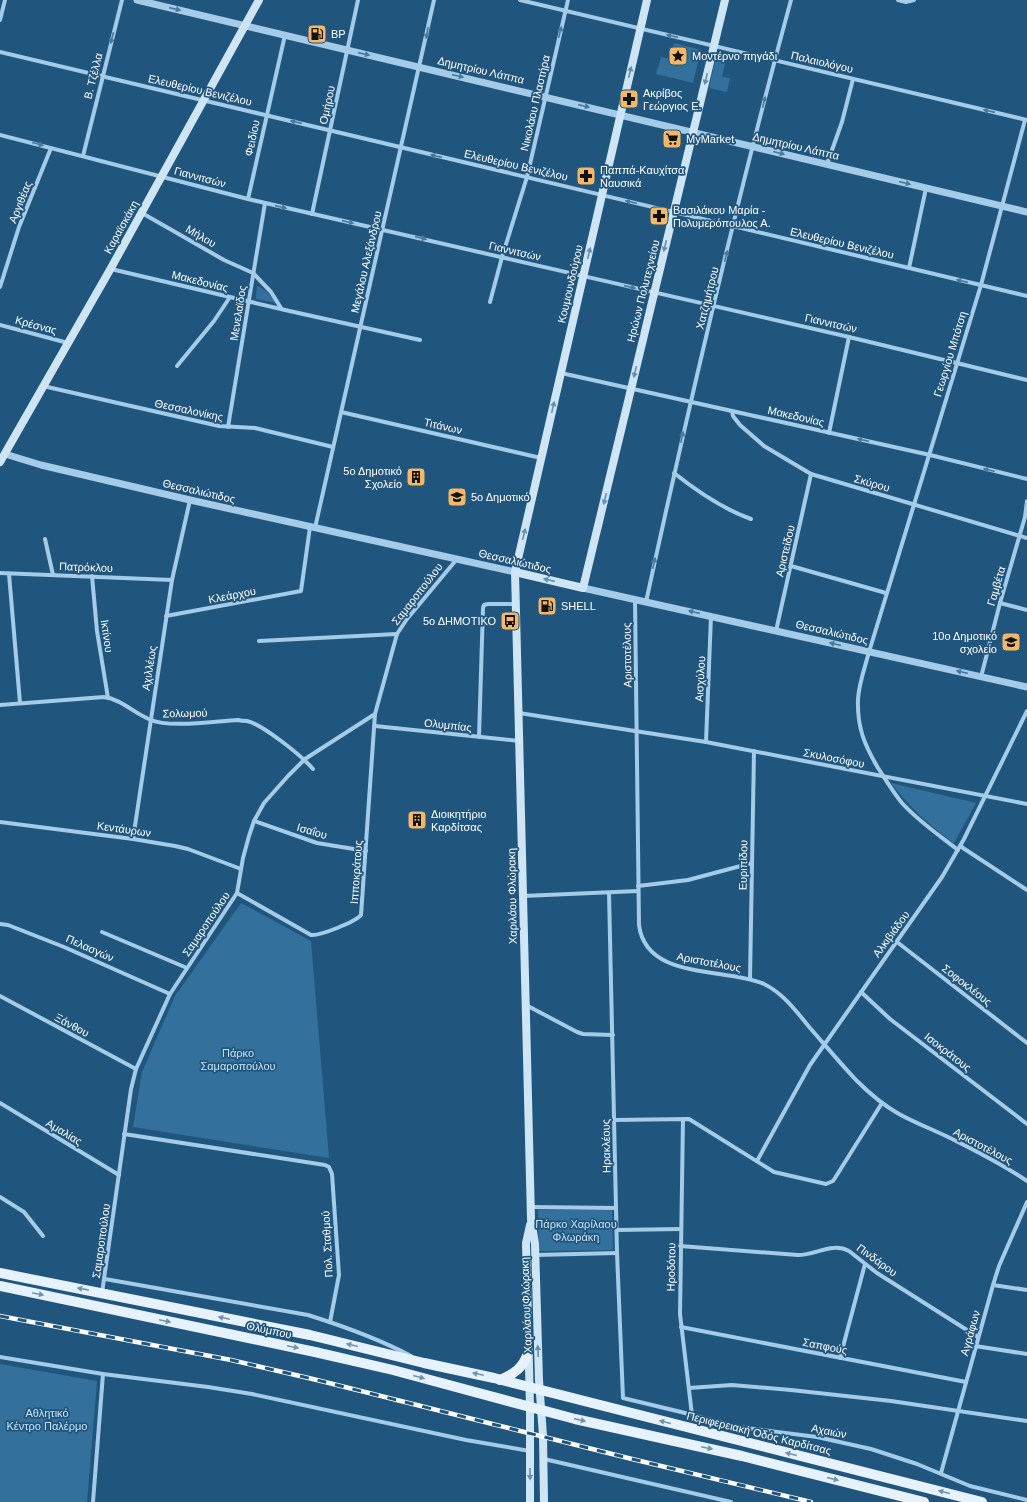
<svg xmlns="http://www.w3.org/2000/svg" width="1027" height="1502" viewBox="0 0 1027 1502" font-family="Arial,sans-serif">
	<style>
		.green { fill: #33709c }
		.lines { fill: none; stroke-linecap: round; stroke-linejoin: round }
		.minor { stroke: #a4cbe7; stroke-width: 4 }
		.tertiary { stroke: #a4cbe7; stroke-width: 7 }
		.secondary { stroke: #cee5f6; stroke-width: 8 }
		.primary { stroke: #e6f2fd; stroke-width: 10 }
		.rail-casing { stroke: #fff; stroke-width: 4.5 }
		.rail { stroke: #20567e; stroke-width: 3; stroke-dasharray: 9; stroke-linecap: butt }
		.oneway { fill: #48799e }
		.oneway2 { fill: #668fae }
		.oneway3 { fill: #6f94b1 }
		.labels { text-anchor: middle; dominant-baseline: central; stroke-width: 3.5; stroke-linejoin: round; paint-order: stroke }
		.poi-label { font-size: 11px; fill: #fff; stroke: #20567e; text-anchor: start }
		.street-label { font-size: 11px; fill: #fff; stroke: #20567e }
		.park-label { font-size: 11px; fill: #c8e3f6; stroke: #20567e }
	</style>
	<rect width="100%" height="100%" fill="#20567e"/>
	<g class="green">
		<path d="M674,43L701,50L693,83L656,74L661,57L670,59Z"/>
		<path d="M717,52L727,55L722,77L730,78L727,92L709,88Z"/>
		<path d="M257,286C265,289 271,296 276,303L256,299Z"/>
		<path d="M891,783L976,803L954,843C930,826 909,807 891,783Z"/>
		<path d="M241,903L311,941L329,1158L133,1127L142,1072L175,996Z"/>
		<path d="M538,1210H612L613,1250L539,1251Z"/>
		<path d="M0,1364L97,1381L87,1502H0Z"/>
	</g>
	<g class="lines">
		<g class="minor">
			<path d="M520,0L1027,120"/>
			<path d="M898,0L906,2L914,0"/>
			<path d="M0,20L5,0"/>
			<path d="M0,52L1027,296"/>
			<path d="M0,135L248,199L849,337L1027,380"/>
			<path d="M83,156L122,0"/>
			<path d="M827,164L842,122L853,79"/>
			<path d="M248,199L285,35"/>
			<path d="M142,213L224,260L253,273L271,292L281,308"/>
			<path d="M312,214L358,0"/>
			<path d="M909,268L926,188"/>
			<path d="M111,269L285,310L420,340"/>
			<path d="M0,287L19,227L51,148"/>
			<path d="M490,302L502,257L527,177L568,0"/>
			<path d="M0,325L68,343"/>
			<path d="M177,366L214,321L230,297"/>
			<path d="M561,373L930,455L1027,479"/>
			<path d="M43,386L219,426L255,428L333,447"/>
			<path d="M732,411L733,416L740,425L764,446L811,474L1027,538"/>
			<path d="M341,412L541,458"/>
			<path d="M228,427L265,203"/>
			<path d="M829,433L849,337"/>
			<path d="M674,473C698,492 723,509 751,519"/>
			<path d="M315,528L434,0"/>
			<path d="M45,539L53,575"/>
			<path d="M791,566L886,593"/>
			<path d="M0,573L172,580"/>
			<path d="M9,574L20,703"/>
			<path d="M92,576L97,631L108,698"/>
			<path d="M635,600L639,925C646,981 726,967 764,984C783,993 797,1012 810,1028C825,1045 840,1063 856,1080C869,1093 883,1105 899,1114C917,1124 937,1131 956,1141C980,1153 1005,1166 1027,1181"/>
			<path d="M646,602C690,400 737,199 791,0"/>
			<path d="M1000,603L1027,610"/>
			<path d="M166,616L301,591L310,527"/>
			<path d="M776,631L811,474"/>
			<path d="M259,641L397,634"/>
			<path d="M981,677L1000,603L1025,517L1027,501"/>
			<path d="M0,705L104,697C121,699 135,714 151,720C169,728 216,721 238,720C241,721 244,721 247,721C262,724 302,756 313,769"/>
			<path d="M519,713L706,742L1027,804"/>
			<path d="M375,726L519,741"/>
			<path d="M479,737L483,608L484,605L488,604H516"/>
			<path d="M706,742L711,616"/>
			<path d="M254,821L317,843L366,851"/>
			<path d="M0,822L133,839L175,846L188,849L241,869"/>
			<path d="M133,839L172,580L190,500"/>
			<path d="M960,846L1027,890"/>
			<path d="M958,850C939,835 918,821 902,803C893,792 886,780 878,768C864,744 857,727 858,699C859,683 865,667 869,652L981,285L1025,120"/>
			<path d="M638,886L688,880L752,863"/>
			<path d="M237,893L311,935C320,936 355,922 361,915L375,714L397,634L407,619L457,559"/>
			<path d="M609,893L617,1253L623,1398L681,1412L738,1427L817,1437L871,1449L917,1464L970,1486L1027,1500"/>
			<path d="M523,896L638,891"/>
			<path d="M0,924L8,925L64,947L170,994"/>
			<path d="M102,932L187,968"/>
			<path d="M897,942L1027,1043"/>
			<path d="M750,979L754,751"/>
			<path d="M861,992L890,1019L1027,1124"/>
			<path d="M0,996L136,1069"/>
			<path d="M526,1005L577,1032L583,1034L613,1035"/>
			<path d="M0,1103L119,1175"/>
			<path d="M683,1119L680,1314L692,1415"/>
			<path d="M614,1120L689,1119L774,1172L826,1184L833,1181L835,1178L882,1103"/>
			<path d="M124,1134L325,1165L329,1167L332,1174L339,1275L330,1322"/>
			<path d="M757,1161L810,1065L942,877L964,839L1027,711"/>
			<path d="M0,1197L24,1212L43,1236"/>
			<path d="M531,1207L616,1208"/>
			<path d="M617,1230L681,1229"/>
			<path d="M680,1246L798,1255C816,1255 832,1242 849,1251L877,1273L978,1337"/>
			<path d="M535,1255L617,1253"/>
			<path d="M105,1279L308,1315C343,1326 379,1339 411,1356"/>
			<path d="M993,1285L1027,1290"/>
			<path d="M102,1293L131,1089L136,1069L170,994L237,893L243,858L249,836L254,821L264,803L288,776L305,759L375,714"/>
			<path d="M681,1327L966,1382"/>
			<path d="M975,1346L1027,1354"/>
			<path d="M0,1357L103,1374L208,1387L252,1394L466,1440L530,1451"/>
			<path d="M840,1358L865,1264"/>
			<path d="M689,1388L732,1385L791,1390L891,1401L1027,1421"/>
			<path d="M544,1459L731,1502"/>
			<path d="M941,1473L993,1285L999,1266L1027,1202"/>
			<path d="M93,1502L103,1374"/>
		</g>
		<g class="tertiary">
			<path d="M137,0L1027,212"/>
			<path d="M5,454L41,465L190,500L515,572"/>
			<path d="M583,588L1027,687"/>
		</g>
		<g class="secondary">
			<path d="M0,462L111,268L259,0"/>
			<path d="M515,572L583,588L725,0"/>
			<path d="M530,1225L526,1243L530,1407V1502"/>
			<path d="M544,1502L543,1436L539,1380L535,1244L531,1219L515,572L647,0"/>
		</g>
		<g class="primary">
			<path d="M0,1273L310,1335L424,1363L494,1378L982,1502"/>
			<path d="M0,1286L315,1352L393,1370L575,1419L742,1456L924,1502"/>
			<path d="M500,1380C514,1374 523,1368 528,1353"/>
		</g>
		<defs>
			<path id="rail" d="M0,1316L231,1360L317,1380L632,1459L811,1502"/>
		</defs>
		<use href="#rail" class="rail-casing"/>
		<use href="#rail" class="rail"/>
	</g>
	<defs><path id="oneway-solid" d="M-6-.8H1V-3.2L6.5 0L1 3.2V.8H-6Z"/></defs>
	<g class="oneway">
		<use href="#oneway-solid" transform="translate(175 9) rotate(13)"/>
		<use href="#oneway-solid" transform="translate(560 32) rotate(-77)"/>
		<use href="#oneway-solid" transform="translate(427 33) rotate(102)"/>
		<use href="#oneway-solid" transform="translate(672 36) rotate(-167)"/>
		<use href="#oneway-solid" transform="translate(112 38) rotate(104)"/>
		<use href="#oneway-solid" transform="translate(364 54) rotate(13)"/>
		<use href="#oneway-solid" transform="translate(458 76) rotate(13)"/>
		<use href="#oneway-solid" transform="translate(764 102) rotate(-76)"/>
		<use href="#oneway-solid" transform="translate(584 106) rotate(13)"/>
		<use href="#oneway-solid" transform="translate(989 111) rotate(-167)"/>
		<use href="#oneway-solid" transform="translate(296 122) rotate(-167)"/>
		<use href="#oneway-solid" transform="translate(38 144) rotate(15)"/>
		<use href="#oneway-solid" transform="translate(779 153) rotate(14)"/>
		<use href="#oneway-solid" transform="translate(436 156) rotate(-167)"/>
		<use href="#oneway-solid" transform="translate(905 183) rotate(13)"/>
		<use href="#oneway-solid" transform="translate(631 202) rotate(-167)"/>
		<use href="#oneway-solid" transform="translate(281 207) rotate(13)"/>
		<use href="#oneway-solid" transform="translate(348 222) rotate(13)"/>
		<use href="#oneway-solid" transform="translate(421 238) rotate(13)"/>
		<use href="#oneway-solid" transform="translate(726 256) rotate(-76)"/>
		<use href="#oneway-solid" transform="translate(962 281) rotate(-167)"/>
		<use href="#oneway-solid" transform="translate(630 287) rotate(13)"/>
		<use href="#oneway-solid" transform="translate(682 437) rotate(-77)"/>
		<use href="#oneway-solid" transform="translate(863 440) rotate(-167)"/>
		<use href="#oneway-solid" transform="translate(989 470) rotate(-166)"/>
		<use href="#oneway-solid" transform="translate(654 563) rotate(-78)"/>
		<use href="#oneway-solid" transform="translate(694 612) rotate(-167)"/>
		<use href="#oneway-solid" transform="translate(835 644) rotate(-167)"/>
		<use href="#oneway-solid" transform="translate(962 672) rotate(-167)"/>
	</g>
	<g class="oneway2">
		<use href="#oneway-solid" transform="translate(630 72) rotate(-77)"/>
		<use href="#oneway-solid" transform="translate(706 79) rotate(103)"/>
		<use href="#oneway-solid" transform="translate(665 246) rotate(104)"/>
		<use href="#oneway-solid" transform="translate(589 253) rotate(-77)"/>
		<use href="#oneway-solid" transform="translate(635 372) rotate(103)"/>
		<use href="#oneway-solid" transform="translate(553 407) rotate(-77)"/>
		<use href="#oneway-solid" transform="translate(605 499) rotate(103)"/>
		<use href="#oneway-solid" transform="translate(524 534) rotate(-77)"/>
		<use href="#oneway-solid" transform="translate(549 580) rotate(-167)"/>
		<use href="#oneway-solid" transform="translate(538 1351) rotate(-92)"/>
		<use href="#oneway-solid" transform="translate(530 1474) rotate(89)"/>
	</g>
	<g class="oneway3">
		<use href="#oneway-solid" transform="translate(83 1289) rotate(-169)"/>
		<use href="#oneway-solid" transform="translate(38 1294) rotate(12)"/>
		<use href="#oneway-solid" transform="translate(224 1318) rotate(-168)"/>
		<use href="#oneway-solid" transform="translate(165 1321) rotate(12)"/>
		<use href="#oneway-solid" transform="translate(352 1345) rotate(-166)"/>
		<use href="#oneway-solid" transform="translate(293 1347) rotate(12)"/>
		<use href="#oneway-solid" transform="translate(478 1374) rotate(-168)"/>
		<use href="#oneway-solid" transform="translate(419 1377) rotate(15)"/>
		<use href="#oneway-solid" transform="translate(580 1420) rotate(13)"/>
		<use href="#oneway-solid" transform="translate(665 1422) rotate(-166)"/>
		<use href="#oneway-solid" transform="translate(707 1448) rotate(12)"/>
		<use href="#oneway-solid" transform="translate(791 1454) rotate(-166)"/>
		<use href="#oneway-solid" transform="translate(833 1479) rotate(14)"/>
		<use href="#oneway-solid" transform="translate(944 1492) rotate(-166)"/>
	</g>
	<defs>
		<symbol id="fuel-square" viewBox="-11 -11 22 22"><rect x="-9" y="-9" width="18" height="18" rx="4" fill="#f4b865" stroke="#20567e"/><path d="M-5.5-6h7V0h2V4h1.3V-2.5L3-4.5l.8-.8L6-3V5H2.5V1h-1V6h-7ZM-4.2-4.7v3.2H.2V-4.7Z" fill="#111"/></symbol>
		<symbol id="sight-square" viewBox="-11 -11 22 22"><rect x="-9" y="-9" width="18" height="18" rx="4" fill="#f4b865" stroke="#20567e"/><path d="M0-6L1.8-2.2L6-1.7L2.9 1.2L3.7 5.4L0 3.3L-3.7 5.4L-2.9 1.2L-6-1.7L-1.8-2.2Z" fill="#111"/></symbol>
		<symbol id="pharmacy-square" viewBox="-11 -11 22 22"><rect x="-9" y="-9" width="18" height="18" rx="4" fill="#f4b865" stroke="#20567e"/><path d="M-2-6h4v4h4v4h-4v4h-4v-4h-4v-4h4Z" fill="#111"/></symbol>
		<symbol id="supermarket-square" viewBox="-11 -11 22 22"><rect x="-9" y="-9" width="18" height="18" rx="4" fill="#f4b865" stroke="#20567e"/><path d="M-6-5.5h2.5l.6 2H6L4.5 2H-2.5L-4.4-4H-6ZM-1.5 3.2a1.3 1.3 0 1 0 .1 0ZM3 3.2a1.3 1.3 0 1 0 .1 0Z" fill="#111"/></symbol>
		<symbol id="building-square" viewBox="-11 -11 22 22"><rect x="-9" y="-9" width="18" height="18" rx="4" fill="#f4b865" stroke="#20567e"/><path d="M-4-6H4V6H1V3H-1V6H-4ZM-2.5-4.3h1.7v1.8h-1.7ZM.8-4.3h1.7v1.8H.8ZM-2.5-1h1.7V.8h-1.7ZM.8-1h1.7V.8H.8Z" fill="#111"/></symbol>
		<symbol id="school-square" viewBox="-11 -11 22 22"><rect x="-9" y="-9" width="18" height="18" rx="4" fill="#f4b865" stroke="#20567e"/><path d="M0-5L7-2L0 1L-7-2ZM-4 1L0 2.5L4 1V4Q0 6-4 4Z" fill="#111"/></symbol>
		<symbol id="bus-square" viewBox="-11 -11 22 22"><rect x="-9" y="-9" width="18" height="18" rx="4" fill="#f4b865" stroke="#20567e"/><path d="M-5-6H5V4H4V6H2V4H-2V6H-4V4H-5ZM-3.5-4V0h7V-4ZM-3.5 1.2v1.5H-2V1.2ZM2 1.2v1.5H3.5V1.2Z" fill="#111"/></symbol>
	</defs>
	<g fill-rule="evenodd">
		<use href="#fuel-square" x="306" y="23" width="22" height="22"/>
		<use href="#sight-square" x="667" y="45" width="22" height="22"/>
		<use href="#pharmacy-square" x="618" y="88" width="22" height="22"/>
		<use href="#supermarket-square" x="661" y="128" width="22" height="22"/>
		<use href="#pharmacy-square" x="575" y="165" width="22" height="22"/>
		<use href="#pharmacy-square" x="648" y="205" width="22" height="22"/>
		<use href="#building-square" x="405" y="466" width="22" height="22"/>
		<use href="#school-square" x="446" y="486" width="22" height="22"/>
		<use href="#fuel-square" x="536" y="595" width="22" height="22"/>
		<use href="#bus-square" x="499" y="610" width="22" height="22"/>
		<use href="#school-square" x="1000" y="631" width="22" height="22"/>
		<use href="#building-square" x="406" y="809" width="22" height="22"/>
	</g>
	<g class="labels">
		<g class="poi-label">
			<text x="331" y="34">BP</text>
			<text x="692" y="56">Μοντέρνο πηγάδι</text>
			<text x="643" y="93">Ακρίβος<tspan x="643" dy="13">Γεώργιος Ε.</tspan></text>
			<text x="686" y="139">MyMarket</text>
			<text x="600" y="170">Παππά-Καυχίτσα<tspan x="600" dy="13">Ναυσικά</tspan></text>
			<text x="673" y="210">Βασιλάκου Μαρία -<tspan x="673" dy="13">Πολυμερόπουλος Α.</tspan></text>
			<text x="402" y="471" text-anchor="end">5ο Δημοτικό<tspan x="402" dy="13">Σχολείο</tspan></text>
			<text x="471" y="497">5ο Δημοτικό</text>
			<text x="561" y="606">SHELL</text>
			<text x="496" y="621" text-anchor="end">5ο ΔΗΜΟΤΙΚΟ</text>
			<text x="997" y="636" text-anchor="end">10ο Δημοτικό<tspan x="997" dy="13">σχολείο</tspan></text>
			<text x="431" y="814">Διοικητήριο<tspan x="431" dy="13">Καρδίτσας</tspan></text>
		</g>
		<g class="street-label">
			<text transform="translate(822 62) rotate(13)">Παλαιολόγου</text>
			<text transform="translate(481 70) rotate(13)">Δημητρίου Λάππα</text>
			<text transform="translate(93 76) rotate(-76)">Β. Τζέλλα</text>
			<text transform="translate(200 90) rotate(13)">Ελευθερίου Βενιζέλου</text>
			<text transform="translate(535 103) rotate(-77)">Νικολάου Πλαστήρα</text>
			<text transform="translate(327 105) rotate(-78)">Ομήρου</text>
			<text transform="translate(252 138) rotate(-78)">Φειδίου</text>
			<text transform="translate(796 146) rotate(13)">Δημητρίου Λάππα</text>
			<text transform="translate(516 165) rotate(13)">Ελευθερίου Βενιζέλου</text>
			<text transform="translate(200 177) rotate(15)">Γιαννιτσών</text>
			<text transform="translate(20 202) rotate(-68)">Αργιθέας</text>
			<text transform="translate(121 227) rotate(-61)">Καραϊσκάκη</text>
			<text transform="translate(201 236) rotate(30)">Μήλου</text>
			<text transform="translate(842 243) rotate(13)">Ελευθερίου Βενιζέλου</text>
			<text transform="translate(515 251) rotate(13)">Γιαννιτσών</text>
			<text transform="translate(366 262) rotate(-77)">Μεγάλου Αλεξάνδρου</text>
			<text transform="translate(200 281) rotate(14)">Μακεδονίας</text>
			<text transform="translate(570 284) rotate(-77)">Κουμουνδούρου</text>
			<text transform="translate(643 291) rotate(-76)">Ηρώων Πολυτεχνείου</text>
			<text transform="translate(707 298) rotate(-76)">Χατζημήτρου</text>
			<text transform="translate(238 313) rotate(-81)">Μενελαϊδος</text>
			<text transform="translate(831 323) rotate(13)">Γιαννιτσών</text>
			<text transform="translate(36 325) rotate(15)">Κρέσνας</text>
			<text transform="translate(950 354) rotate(-73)">Γεωργίου Μπότση</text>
			<text transform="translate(189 410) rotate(12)">Θεσσαλονίκης</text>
			<text transform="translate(796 416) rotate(13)">Μακεδονίας</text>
			<text transform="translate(443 426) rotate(13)">Τιτάνων</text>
			<text transform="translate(872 483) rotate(16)">Σκύρου</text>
			<text transform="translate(199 491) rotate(13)">Θεσσαλιώτιδος</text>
			<text transform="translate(785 551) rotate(-77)">Αριστείδου</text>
			<text transform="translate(515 561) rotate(13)">Θεσσαλιώτιδος</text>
			<text transform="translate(86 567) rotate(2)">Πατρόκλου</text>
			<text transform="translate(996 586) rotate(-74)">Γαμβέτα</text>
			<text transform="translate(417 594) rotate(-52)">Σαμαροπούλου</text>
			<text transform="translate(232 595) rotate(-11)">Κλεάρχου</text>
			<text transform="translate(832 632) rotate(13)">Θεσσαλιώτιδος</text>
			<text transform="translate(107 636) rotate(82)">Ικτίνου</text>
			<text transform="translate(627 655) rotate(-91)">Αριστοτέλους</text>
			<text transform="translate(149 668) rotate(-81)">Αχιλλέως</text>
			<text transform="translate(700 679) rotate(-87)">Αισχύλου</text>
			<text transform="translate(185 713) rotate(-1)">Σολωμού</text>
			<text transform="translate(448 725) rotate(6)">Ολυμπίας</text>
			<text transform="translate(834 758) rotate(11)">Σκυλοσόφου</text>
			<text transform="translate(124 829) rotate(8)">Κεντάυρων</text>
			<text transform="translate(312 831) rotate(16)">Ισαΐου</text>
			<text transform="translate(743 865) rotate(-89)">Ευριπίδου</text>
			<text transform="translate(356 872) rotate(-86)">Ιπποκράτους</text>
			<text transform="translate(512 896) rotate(-91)">Χαριλάου Φλώρακη</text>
			<text transform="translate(206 924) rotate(-56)">Σαμαροπούλου</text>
			<text transform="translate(891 934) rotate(-54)">Αλκιβιάδου</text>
			<text transform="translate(90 948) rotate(24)">Πελασγών</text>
			<text transform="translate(709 962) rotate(11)">Αριστοτέλους</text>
			<text transform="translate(967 985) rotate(38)">Σοφοκλέους</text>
			<text transform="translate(72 1025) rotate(28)">Ξάνθου</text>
			<text transform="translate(948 1052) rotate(38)">Ισοκράτους</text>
			<text transform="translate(64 1132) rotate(31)">Αμαλίας</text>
			<text transform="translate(606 1146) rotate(-91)">Ηρακλέους</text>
			<text transform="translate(983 1146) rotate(28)">Αριστοτέλους</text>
			<text transform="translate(101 1241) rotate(-82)">Σαμαροπούλου</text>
			<text transform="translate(327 1244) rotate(-93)">Πολ. Σταθμού</text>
			<text transform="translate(877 1260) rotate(36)">Πινδάρου</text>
			<text transform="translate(671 1267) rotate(-89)">Ηροδότου</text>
			<text transform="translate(526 1305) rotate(-92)">Χαριλάου Φλώρακη</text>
			<text transform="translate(269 1330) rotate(12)">Ολύμπου</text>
			<text transform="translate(970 1333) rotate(-74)">Αγράφων</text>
			<text transform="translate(825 1346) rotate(11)">Σαπφούς</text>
			<text transform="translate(829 1431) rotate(11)">Αχαιών</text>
			<text transform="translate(759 1433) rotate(14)">Περιφερειακή Οδός Καρδίτσας</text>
		</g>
		<g class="park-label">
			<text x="238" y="1053">Πάρκο<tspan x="238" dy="13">Σαμαροπούλου</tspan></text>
			<text x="576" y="1224">Πάρκο Χαρίλαου<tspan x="576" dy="13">Φλωράκη</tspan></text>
			<text x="47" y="1413">Αθλητικό<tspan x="47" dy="13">Κέντρο Παλέρμο</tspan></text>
		</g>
	</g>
</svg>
